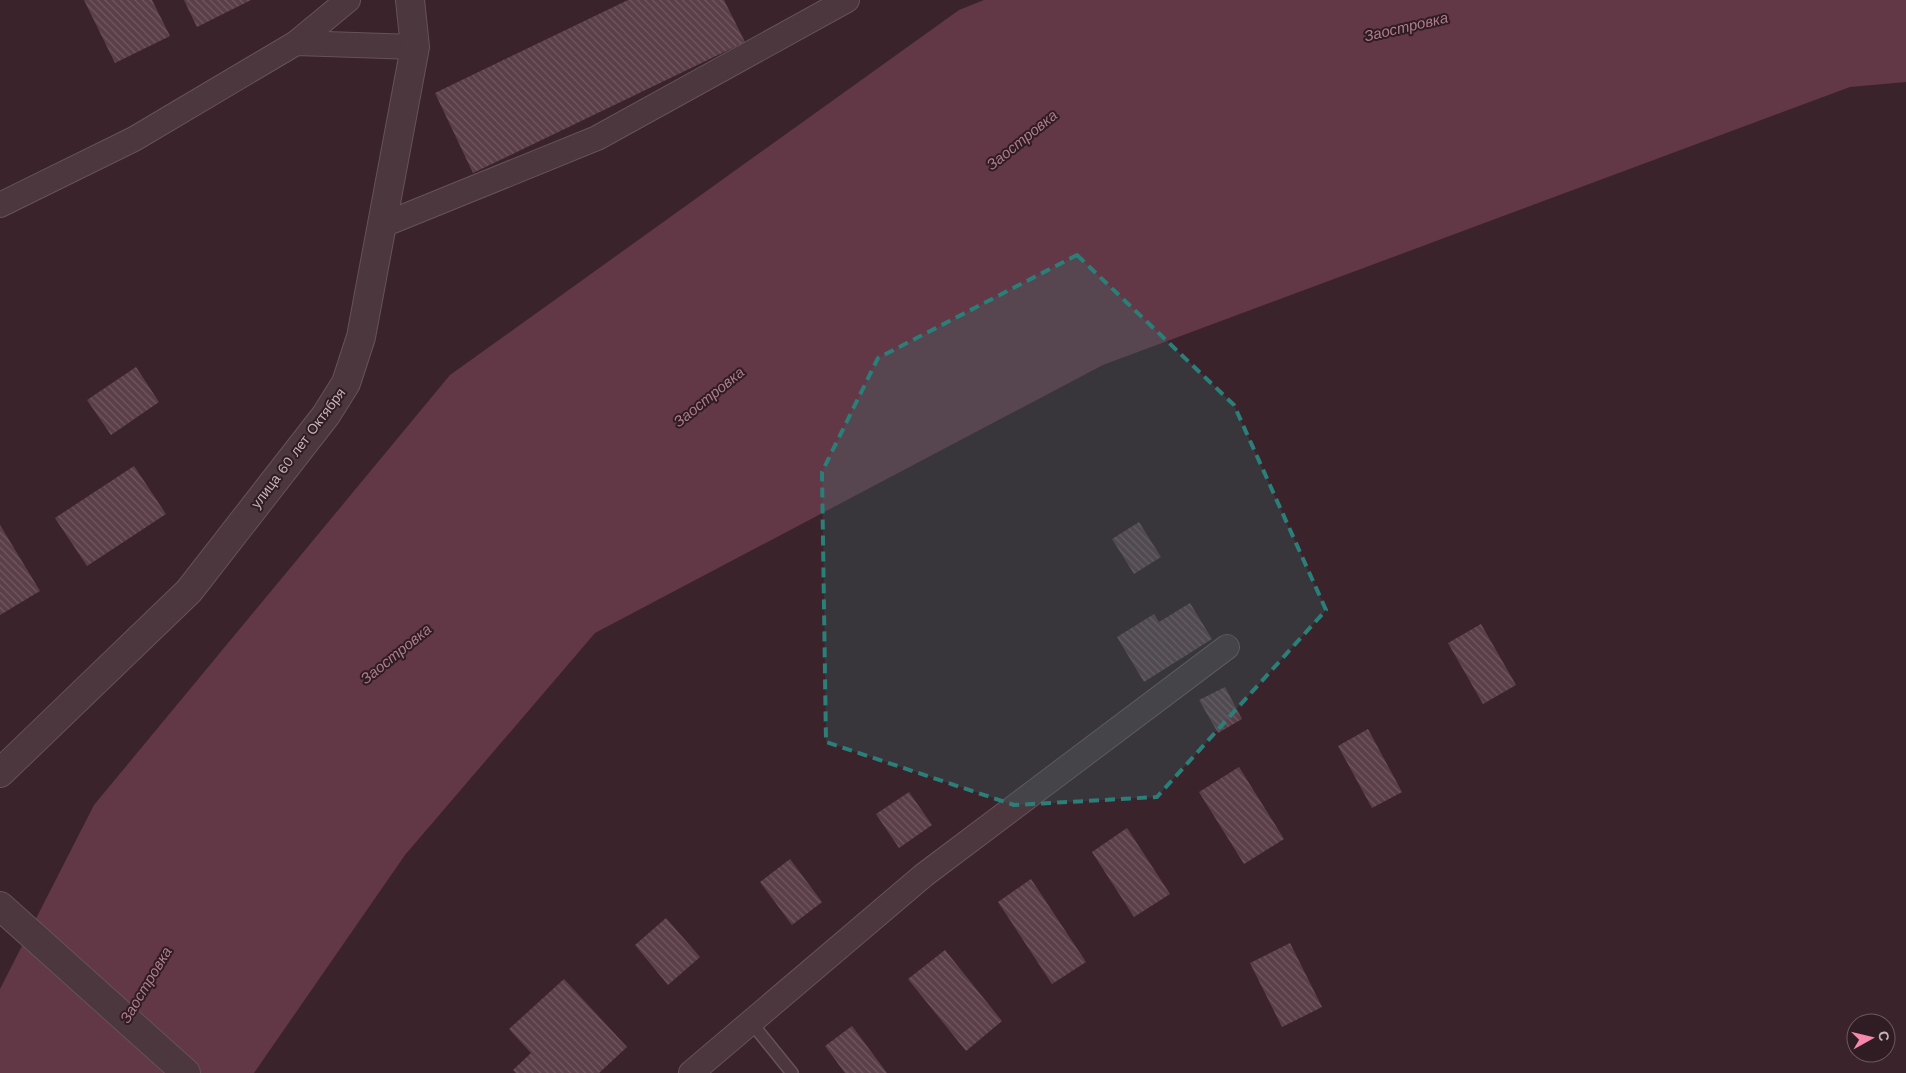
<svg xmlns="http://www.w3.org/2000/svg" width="1906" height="1073" viewBox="0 0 1906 1073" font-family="'Work Sans',sans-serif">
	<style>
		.water { fill: #623746 }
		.building { fill: url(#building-back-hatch) }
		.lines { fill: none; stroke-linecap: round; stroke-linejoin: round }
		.service-casing { stroke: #665259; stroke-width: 14 }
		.minor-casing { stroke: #665259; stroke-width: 26 }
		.tertiary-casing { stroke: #665259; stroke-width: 30 }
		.service { stroke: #4c373e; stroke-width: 11 }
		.minor { stroke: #4c373e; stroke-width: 24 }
		.tertiary { stroke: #4c373e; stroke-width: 28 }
		.marked { fill: #2b7f79; fill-opacity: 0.2; stroke: #2b7f79; stroke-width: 4; stroke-dasharray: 10 6; stroke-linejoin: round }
		.labels { text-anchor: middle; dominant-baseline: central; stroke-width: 4; stroke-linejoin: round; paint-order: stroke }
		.street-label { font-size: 14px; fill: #c7b2b9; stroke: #301c23 }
		.water-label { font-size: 15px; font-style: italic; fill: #af7b8e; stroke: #301c23 }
	</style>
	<defs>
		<pattern id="building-back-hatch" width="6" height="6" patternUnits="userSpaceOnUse" patternTransform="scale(1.25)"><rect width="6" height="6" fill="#5b3f48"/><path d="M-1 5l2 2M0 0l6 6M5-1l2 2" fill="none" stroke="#715860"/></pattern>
	</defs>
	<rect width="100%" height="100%" fill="#3b232c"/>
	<path class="water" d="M984,0H1906V82L1850,87L1103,365L595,633L405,855L254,1073H0V989L94,805L450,375L959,10Z"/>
	<g class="building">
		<path d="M84,0H152L170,36L115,63Z"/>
		<path d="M184,0H251L197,27Z"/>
		<path d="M628,0H724L745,42L473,173L435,93Z"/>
		<path d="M136,367L159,402L111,435L87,400Z"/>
		<path d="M134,466L166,514L87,566L55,518Z"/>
		<path d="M1139,522L1161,557L1134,574L1112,539Z"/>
		<path d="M0,525L40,591L0,615Z"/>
		<path d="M1190,603L1212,639L1144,682L1117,637L1154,614L1159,622Z"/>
		<path d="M1481,624L1516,685L1483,704L1448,643Z"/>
		<path d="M1225,687L1242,719L1218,733L1199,700Z"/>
		<path d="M1368,729L1402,792L1372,808L1338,746Z"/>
		<path d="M1239,767L1284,839L1244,864L1199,792Z"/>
		<path d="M909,792L932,825L899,848L876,814Z"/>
		<path d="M1127,828L1170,894L1134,917L1092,852Z"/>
		<path d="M790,859L822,902L792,925L760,882Z"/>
		<path d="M1031,879L1086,962L1052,984L998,902Z"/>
		<path d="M666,918L700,957L668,985L635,945Z"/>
		<path d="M1290,943L1322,1007L1282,1027L1250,963Z"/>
		<path d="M945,950L1002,1021L966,1051L908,979Z"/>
		<path d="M564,979L627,1047L599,1073H516L513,1070L531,1053L509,1029Z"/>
		<path d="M852,1026L887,1073H845L825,1046Z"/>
	</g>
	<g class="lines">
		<defs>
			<path id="service" d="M750,1021L792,1073"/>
			<g id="minor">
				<path d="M296,43L348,0"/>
				<path d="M0,205L134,139L296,43L415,47"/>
				<path d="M383,225L597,138L847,0"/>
				<path d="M691,1073L924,875L1227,647"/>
			</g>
			<g id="tertiary">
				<path d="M0,773L189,591L326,415L346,383L361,337L415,47L410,0"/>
				<path d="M0,906L186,1073"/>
			</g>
		</defs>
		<use href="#service" class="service-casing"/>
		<use href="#minor" class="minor-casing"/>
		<use href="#tertiary" class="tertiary-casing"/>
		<use href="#service" class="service"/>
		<use href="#minor" class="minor"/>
		<use href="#tertiary" class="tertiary"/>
	</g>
	<path class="marked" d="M1077,255L1234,405L1326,610L1157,797L1014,805L826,742L822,472L878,358Z"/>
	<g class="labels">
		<g class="street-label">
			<text transform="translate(298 448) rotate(-53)">улица 60 лет Октября</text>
		</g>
		<g class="water-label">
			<text transform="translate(1406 27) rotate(-13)">Заостровка</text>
			<text transform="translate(1022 140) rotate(-39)">Заостровка</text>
			<text transform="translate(709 397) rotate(-39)">Заостровка</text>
			<text transform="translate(396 654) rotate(-39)">Заостровка</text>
			<text transform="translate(146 985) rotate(-59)">Заостровка</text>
		</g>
	</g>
	<g transform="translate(1871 1038) rotate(82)"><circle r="24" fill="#301c23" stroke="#6c585f"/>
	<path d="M0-4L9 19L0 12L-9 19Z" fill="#f688ab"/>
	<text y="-8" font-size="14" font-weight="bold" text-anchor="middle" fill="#c7b2b9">С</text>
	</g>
</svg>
